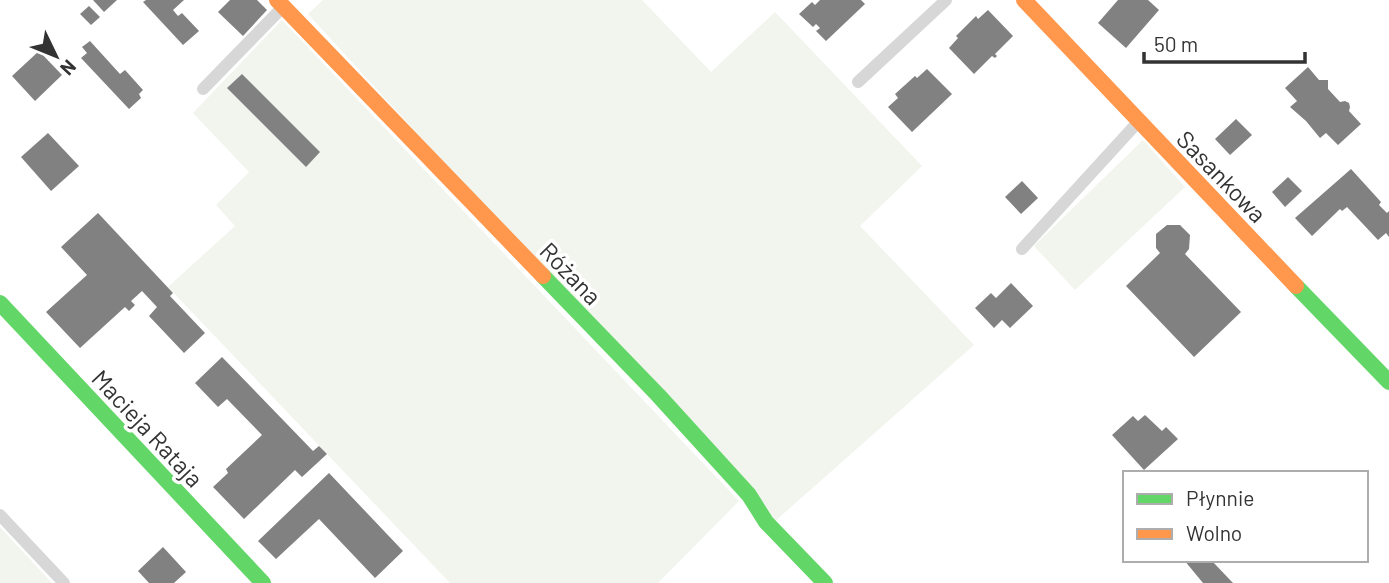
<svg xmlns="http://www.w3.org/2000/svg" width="1389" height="583" viewBox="0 0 1389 583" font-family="Barlow,sans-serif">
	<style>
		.green { fill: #f1f5ed }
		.building { fill: #818181 }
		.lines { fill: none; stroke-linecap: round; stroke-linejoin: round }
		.lane { stroke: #d7d7d7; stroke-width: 12 }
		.fast { stroke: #63d668; stroke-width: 16 }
		.slow { stroke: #ff974d; stroke-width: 16 }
		.labels { text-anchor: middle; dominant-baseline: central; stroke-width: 7; stroke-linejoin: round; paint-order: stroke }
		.street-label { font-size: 24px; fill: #333; stroke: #fff }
	</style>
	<rect width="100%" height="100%" fill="#fff"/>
	<g class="green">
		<path d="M323,0H642L711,72L775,12L922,166L860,226L974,345L773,523L308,14Z"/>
		<path d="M282,20L739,501L658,583H450L168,287L235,226L216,205L249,172L193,113Z"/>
		<path d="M1143,140L1185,187L1075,290L1034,246Z"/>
		<path d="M0,527L52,583H0Z"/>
	</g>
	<g class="building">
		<path d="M93,0H117L104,12Z"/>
		<path d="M146,0H184L173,10L178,16L182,13L199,31L183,45L143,2Z"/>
		<path d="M230,0H257L267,10L243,36L218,12Z"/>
		<path d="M820,0H861L865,4L826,41L816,31L820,28L816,24L813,27L799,14L812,2L815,5Z"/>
		<path d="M1118,0H1148L1159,10L1126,48L1098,23Z"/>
		<path d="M89,6L100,17L91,25L80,14Z"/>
		<path d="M988,10L1013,36L995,54L997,56L995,58L992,56L974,74L949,48L958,38L956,36L976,16L978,19Z"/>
		<path d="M90,41L120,74L125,70L143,90L139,94L141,98L129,109L81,58L87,53L82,47Z"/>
		<path d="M39,51L62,75L35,101L12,76Z"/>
		<path d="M1308,67L1319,80H1328V89L1340,102L1345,101L1349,103L1350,107L1349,111L1361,124L1338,145L1326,133L1320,138L1306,121L1290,107L1297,101L1285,88Z"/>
		<path d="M927,69L952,94L912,132L888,107L898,98L895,94L915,76L917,78Z"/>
		<path d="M242,74L320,152L306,167L227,88Z"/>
		<path d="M1236,119L1252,135L1230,155L1215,139Z"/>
		<path d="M48,133L79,166L51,191L21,157Z"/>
		<path d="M1351,169L1381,202L1379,205L1387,213L1389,211V237L1386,233L1378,240L1347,207L1342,211L1340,209L1312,236L1295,218Z"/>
		<path d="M1288,177L1302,191L1285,207L1272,192Z"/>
		<path d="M1022,181L1038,198L1021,214L1005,197Z"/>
		<path d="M98,213L173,293L170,296L205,333L184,353L149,316L157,307L142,291L131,301L135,305L129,311L125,307L80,348L46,312L87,275L61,247Z"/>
		<path d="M1167,225H1180L1190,235L1189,249L1185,254L1241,312L1194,357L1126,286L1160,253L1156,248V234Z"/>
		<path d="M1011,283L1033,306L1010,328L1002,320L994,328L975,308L991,293L996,298Z"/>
		<path d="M222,357L313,451L319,446L327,454L302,477L295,470L244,519L213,487L228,473L226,469L262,435L227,399L218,407L195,383Z"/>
		<path d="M1145,415L1162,431L1166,427L1178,439L1144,470L1112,435L1133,416L1138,421Z"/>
		<path d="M329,473L403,551L375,578L319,519L276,559L258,541Z"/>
		<path d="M163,547L186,572L174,583H149L138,571Z"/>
		<path d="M1184,560H1211L1233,583H1203Z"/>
	</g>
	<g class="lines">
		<g class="lane">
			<path d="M858,82L946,0"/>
			<path d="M203,89L281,9"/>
			<path d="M1022,249L1138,122"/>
			<path d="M0,515L64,583"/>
		</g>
		<g class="fast">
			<path d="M543,276L658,395L749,495L766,522L825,583"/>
			<path d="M1296,286L1389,382"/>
			<path d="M0,303L263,583"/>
		</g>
		<g class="slow">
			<path d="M277,0L543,276"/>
			<path d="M1024,0L1296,286"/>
		</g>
	</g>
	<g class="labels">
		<g class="street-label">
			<text transform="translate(1222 176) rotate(46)">Sasankowa</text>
			<text transform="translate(571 273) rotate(46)">Różana</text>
			<text transform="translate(148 428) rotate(47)">Macieja Rataja</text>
		</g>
	</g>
	<rect x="1123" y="471" width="245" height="91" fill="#ffffff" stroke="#adadad" stroke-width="2"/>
	<rect x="1137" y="494" width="35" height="10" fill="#63d668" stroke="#adadad" stroke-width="2"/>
	<text x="1186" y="506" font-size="21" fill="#333333">Płynnie</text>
	<rect x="1137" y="529" width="35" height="10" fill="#ff974d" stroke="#adadad" stroke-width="2"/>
	<text x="1186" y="541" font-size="21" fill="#333333">Wolno</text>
	<g transform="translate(56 56) rotate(133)" stroke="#ffffff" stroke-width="5" paint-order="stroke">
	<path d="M0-5L12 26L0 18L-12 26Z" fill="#333333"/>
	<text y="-10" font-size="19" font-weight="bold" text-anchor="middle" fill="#333333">N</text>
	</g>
	<path d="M1144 52v10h161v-10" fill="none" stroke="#333333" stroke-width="3.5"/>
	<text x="1154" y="52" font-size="21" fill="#333333" stroke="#ffffff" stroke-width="5" paint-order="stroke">50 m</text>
</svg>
